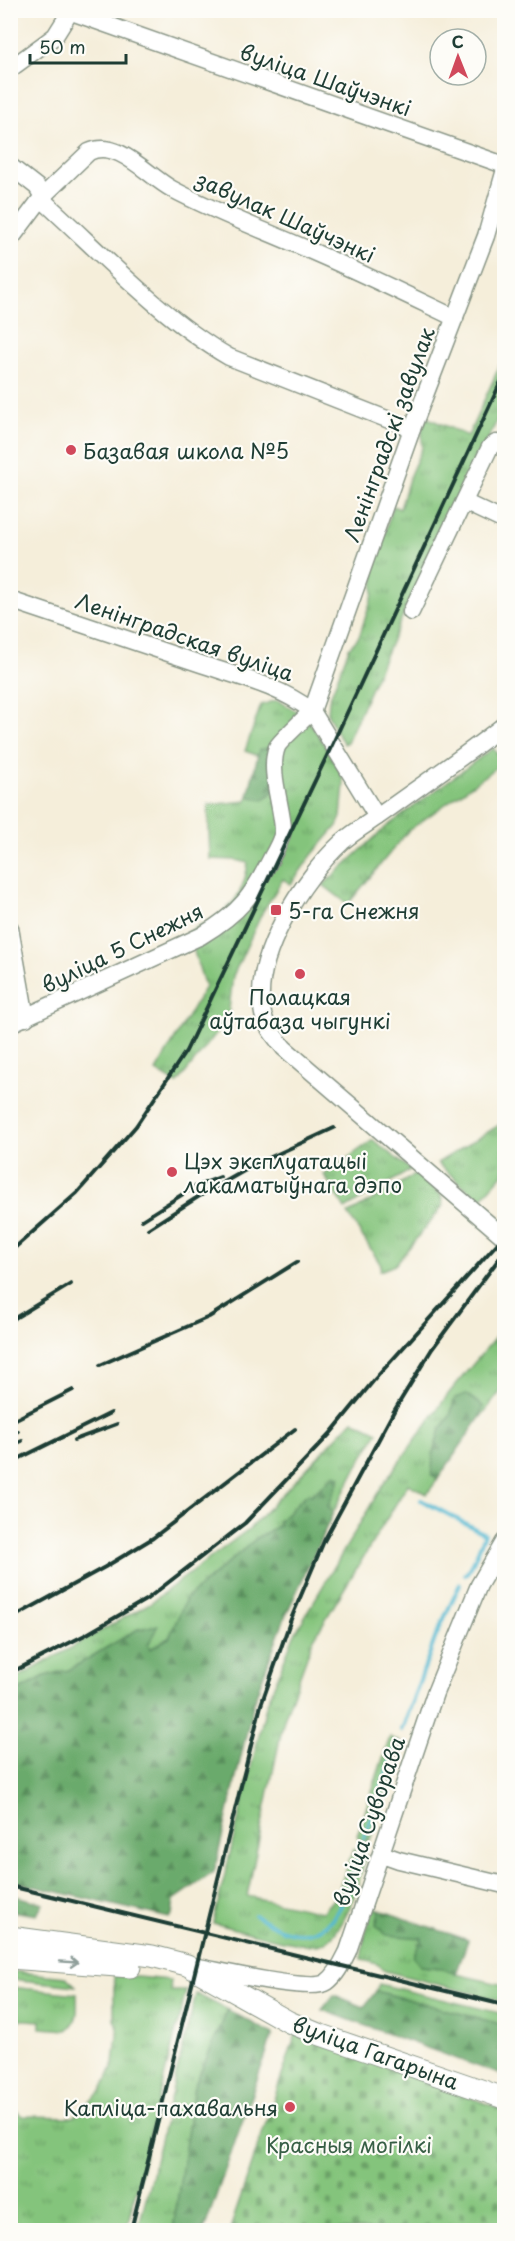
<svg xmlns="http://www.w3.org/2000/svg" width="515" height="2241" viewBox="0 0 515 2241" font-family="'Playpen Sans',sans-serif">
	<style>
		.grass { fill: url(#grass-tufts); stroke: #528058; stroke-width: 1.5 }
		.forest { fill: url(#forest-firs); stroke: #457450; stroke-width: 1.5 }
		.cemetery { fill: url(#cemetery-stones); stroke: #528058; stroke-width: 1.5 }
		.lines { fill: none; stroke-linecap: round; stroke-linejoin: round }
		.stream { stroke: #53b9d2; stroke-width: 4 }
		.minor-casing { stroke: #8a9687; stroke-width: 19 }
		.major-casing { stroke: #8a9687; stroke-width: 23 }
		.minor { stroke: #fff; stroke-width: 16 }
		.major { stroke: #fff; stroke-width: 21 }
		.rail { stroke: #1f3d34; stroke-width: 4 }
		.oneway { stroke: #8f9e9a }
		.poi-dot { fill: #d1495b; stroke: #fdfcf7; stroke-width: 2 }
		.labels { text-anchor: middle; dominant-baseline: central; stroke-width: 4.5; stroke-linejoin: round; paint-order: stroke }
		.street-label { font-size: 21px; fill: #1f3d34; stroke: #fdfcf7 }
		.poi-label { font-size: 21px; fill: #1f3d34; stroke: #fdfcf7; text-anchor: start }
		.park-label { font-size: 21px; fill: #385f46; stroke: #fdfcf7 }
	</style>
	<defs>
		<pattern id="grass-tufts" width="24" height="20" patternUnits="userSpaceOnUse" patternTransform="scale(1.5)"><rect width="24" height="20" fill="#84c47c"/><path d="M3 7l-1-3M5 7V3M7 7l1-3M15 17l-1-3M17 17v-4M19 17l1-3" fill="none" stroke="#6ba066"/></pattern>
		<pattern id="forest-firs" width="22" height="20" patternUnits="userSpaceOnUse" patternTransform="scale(1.5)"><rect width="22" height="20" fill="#6baa6c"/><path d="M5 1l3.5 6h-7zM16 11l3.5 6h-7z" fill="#578c5a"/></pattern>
		<pattern id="cemetery-stones" width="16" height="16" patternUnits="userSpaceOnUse" patternTransform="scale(1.5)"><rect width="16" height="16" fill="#84c47c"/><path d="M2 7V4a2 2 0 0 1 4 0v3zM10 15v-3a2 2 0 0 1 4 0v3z" fill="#6ba066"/></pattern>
	</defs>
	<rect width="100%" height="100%" fill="#fdfcf7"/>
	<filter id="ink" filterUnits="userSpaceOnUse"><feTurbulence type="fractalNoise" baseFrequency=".0167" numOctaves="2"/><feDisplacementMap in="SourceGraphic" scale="12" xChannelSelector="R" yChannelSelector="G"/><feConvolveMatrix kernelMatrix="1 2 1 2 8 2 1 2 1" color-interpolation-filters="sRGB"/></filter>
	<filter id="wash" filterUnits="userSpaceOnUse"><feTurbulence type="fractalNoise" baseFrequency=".008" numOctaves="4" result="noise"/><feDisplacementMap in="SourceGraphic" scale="24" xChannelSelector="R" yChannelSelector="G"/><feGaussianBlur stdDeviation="1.35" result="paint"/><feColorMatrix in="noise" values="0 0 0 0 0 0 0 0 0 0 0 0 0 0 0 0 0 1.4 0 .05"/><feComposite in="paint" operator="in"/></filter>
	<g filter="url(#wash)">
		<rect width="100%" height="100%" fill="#f5eeda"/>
		<g class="grass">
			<path d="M504,356V406L404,613L347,742L344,744L335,730L328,714L329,700L349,648L359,637L373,594L374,569L393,506L400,509L410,475L422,448V429L426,417L468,436Z"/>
			<path d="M277,700L298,712L312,725L341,772L344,784L341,817L337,826L312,855L291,884L283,879L263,911L233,976L228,1018L177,1084L156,1071L205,987L188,932C222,914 242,906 248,863L235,860L210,859L208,805L247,801L248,796L263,799L259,756L245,751L261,705Z"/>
			<path d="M493,748L504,762L408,831L348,904L323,885L386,827Z"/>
			<path d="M504,1122V1173L480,1200L437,1163Z"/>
			<path d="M373,1140L411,1170L345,1209L324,1175Z"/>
			<path d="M416,1174L442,1196L443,1206L395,1265L380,1271L381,1265L348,1214Z"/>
			<path d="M504,1327V1366L502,1370L504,1372V1387L479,1419L482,1406L455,1398L450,1416L440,1429L432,1475L438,1479L427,1494L408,1484L313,1640L284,1719L247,1896L322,1912L337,1895L353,1850C359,1849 363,1850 366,1856C360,1878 346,1935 321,1944C304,1950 234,1928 213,1923L266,1706L294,1635L382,1486L449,1393Z"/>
			<path d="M353,1420L378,1432L358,1465L333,1513L328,1506L340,1477L312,1495L307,1494L279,1521L280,1525L258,1537L186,1599L169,1638L150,1649L138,1629L69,1670L45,1676L11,1695V1680L30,1671L150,1603L250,1528Z"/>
			<path d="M390,1737L400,1742L401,1747L370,1840L365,1842L359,1840L357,1836Z"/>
			<path d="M374,1908L380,1910L376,1925L422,1937L421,1966L442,1968L456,1974L504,1985V2001L385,1971L379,1965L361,1959L365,1933Z"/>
			<path d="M11,1971L66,1977L76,1986L11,1979Z"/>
			<path d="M114,1975L170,1980L171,1991H186L126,2230H12L10,2227V2106L22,2116L74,2117L102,2090L114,2063L118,2027L114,2020Z"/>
			<path d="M379,1984L504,2014V2025L376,1991Z"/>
			<path d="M11,1987L77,1994C77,2009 80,2020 67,2030L41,2028V2021L11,2019Z"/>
			<path d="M196,1994L228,2010L194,2087L173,2230H138Z"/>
		</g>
		<g class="forest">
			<path d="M267,748L273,755L274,791L263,800L248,796L259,750Z"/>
			<path d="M466,1394L483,1406L479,1419L438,1479L432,1475L433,1453L440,1429L450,1416L455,1398Z"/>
			<path d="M335,1474L340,1477L328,1506L333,1513L285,1617L254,1701L214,1872L174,1900L172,1915L169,1918L11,1881V1695L45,1676L69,1670L138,1629L158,1625L148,1645L150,1649L169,1638L186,1599L258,1537L280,1525L279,1521L307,1494L312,1495Z"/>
			<path d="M11,1895L43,1903L37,1915L11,1911Z"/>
			<path d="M380,1910L468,1940L456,1974L442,1968L421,1966L413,1957L422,1938L386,1935L376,1925Z"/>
			<path d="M376,1991L504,2025V2076L322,2010L334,1995L364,2007Z"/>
			<path d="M228,2010L273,2034L204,2230H173L194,2087Z"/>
		</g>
		<path class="cemetery" d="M296,2034L504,2110V2230H235L230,2229Z"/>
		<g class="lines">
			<g class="stream">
				<path d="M421,1500L485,1534L471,1567L465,1575"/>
				<path d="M402,1730L436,1636L460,1584"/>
				<path d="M364,1838L397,1744"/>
				<path d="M255,1915C264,1920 273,1927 283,1930C336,1948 348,1891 359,1854"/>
			</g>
		</g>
	</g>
	<g filter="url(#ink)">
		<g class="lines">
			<defs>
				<g id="minor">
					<path d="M66,10L504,165"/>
					<path d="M10,69L55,36L70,12"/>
					<path d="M10,166L37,187L47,204C103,255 163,319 229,357L412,429"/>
					<path d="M10,240L43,196L89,152C117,138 148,176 172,189C219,214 269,232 318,254C364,274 409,296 455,318"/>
					<path d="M464,502L502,520"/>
					<path d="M10,600C73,621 136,642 198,663C236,676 280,686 312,711L377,817"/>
					<path d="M411,612L490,447L496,443L504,444"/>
					<path d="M504,725C466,755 426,782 387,810C372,821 356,830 342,842C303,878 250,959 263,1014C266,1027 276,1038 284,1048L504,1237"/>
					<path d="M10,928L26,1018"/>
					<path d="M10,1024L201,936C241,912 252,896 273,855C277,847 283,838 283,829C282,806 268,770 277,747C279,742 306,717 312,711L412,429L486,236L504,173"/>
					<path d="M382,1854L399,1860L504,1885"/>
					<path d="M198,1967C221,1971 312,1993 327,1982C337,1975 343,1961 348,1951L435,1693L479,1585L504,1542"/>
				</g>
				<g id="major">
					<path d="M10,1937L152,1956L187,1965L289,2022L318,2034L504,2098"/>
					<path d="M10,1958L130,1967"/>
				</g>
			</defs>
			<use href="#minor" class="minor-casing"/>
			<use href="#major" class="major-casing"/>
			<use href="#minor" class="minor"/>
			<use href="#major" class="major"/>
			<g class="rail">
				<path d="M142,1220L194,1187L220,1177"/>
				<path d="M148,1229L198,1197L258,1163L334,1128"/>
				<path d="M10,1252L77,1193L136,1126L186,1051L333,743L504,375"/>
				<path d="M10,1321L71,1284"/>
				<path d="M100,1365L209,1317L297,1262"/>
				<path d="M10,1422L73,1390"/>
				<path d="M10,1435L18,1431"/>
				<path d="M74,1440L117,1424"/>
				<path d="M10,1446L22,1441"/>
				<path d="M10,1463L111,1413"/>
				<path d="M10,1619L105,1567L153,1538L295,1429"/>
				<path d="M10,1673L87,1634L147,1599L245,1523L330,1434L375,1379L504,1236"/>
				<path d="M10,1886L504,2005"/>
				<path d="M131,2230L261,1705L291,1619L324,1541L394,1411L432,1349L504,1252"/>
			</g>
		</g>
		<defs><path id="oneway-shaft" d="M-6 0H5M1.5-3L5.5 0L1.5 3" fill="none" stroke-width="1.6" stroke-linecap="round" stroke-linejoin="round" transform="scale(1.5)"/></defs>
		<use class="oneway" href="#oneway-shaft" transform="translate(69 1962) rotate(4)"/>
	</g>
	<g class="poi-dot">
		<circle cx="71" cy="450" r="6"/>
		<rect x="270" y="904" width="12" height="12" rx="3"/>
		<circle cx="300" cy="974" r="6"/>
		<circle cx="172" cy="1172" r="6"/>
		<circle cx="290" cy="2107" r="6"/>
	</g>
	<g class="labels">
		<g class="street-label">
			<text transform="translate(326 79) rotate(19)">вуліца Шаўчэнкі</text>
			<text transform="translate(286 216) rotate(24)">завулак Шаўчэнкі</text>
			<text transform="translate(388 434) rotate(-70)">Ленінградскі завулак</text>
			<text transform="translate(185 636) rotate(19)">Ленінградская вуліца</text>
			<text transform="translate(122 947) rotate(-26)">вуліца 5 Снежня</text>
			<text transform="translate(368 1821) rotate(-71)">вуліца Суворава</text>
			<text transform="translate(376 2052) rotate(20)">вуліца Гагарына</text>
		</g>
		<g class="poi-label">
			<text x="83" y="450">Базавая школа №5</text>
			<text x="288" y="910">5-га Снежня</text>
			<text x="300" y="996" text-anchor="middle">Полацкая<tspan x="300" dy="24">аўтабаза чыгункі</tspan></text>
			<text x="184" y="1160">Цэх эксплуатацыі<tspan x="184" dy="24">лакаматыўнага дэпо</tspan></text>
			<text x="278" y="2107" text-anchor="end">Капліца-пахавальня</text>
		</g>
		<g class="park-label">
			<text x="349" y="2144">Красныя могілкі</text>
		</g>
	</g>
	<rect width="515" height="2241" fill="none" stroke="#fdfcf7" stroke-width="36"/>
	<g transform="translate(458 57) rotate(359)"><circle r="28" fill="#fdfcf7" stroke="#a4b0a9" stroke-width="1.5"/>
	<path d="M0-4.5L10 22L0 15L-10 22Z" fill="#d1495b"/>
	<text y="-9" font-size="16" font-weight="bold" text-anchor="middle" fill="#1f3d34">С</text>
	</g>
	<path d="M30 54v9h96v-9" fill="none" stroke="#1f3d34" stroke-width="3"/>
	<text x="39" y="54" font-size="18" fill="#1f3d34" stroke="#fdfcf7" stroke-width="4.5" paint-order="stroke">50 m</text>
</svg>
